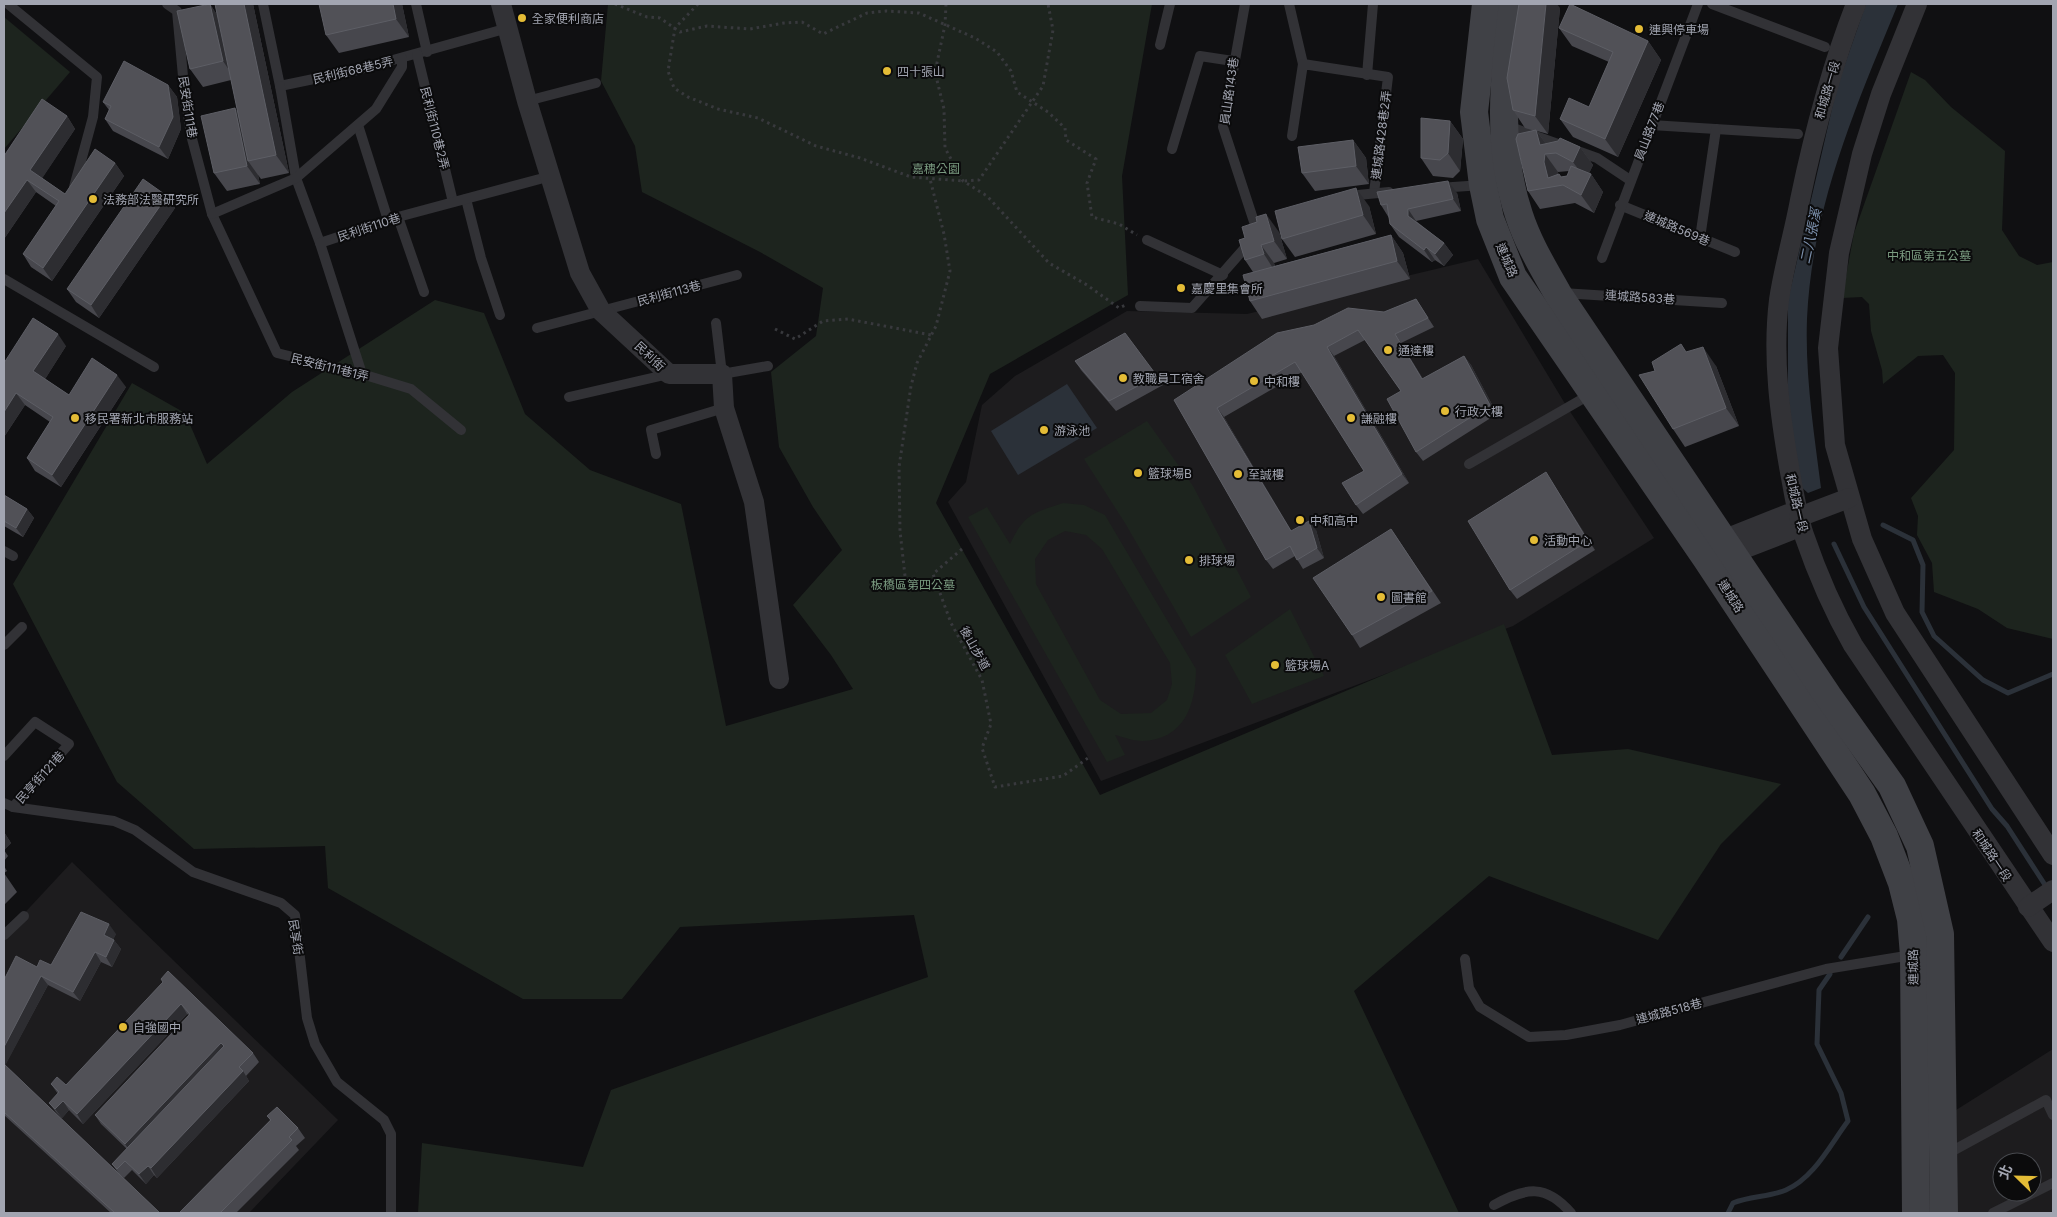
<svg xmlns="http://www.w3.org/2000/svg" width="2057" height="1217" viewBox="0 0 2057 1217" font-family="Inter,'Noto Sans TC',sans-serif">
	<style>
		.built { fill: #1d1c1e; fill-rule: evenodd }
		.green { fill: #1d241e; fill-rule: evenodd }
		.water { fill: #2b3139 }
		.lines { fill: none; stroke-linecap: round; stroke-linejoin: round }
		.stream { stroke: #2b3139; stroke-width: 5 }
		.path { stroke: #38393d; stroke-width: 3; stroke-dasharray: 2.5 4; stroke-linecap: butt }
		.service { stroke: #323236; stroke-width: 10 }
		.minor { stroke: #323236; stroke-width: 20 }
		.secondary { stroke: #404146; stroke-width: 28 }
		.minor-bridge { stroke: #323236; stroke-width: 20 }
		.wall { fill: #47474d; fill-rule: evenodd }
		.shaded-wall { fill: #2d2d31 }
		.building { fill: #515157; stroke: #5d5e65 }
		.poi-dot { fill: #e4bc36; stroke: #0b0b0c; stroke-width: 2 }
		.labels { text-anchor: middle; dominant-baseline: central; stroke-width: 4; stroke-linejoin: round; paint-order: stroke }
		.poi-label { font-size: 12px; fill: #a2a5b1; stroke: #0b0b0c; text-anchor: start }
		.street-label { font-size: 12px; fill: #a2a5b1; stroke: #0b0b0c }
		.park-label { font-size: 12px; fill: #7a9b80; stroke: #0b0b0c }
		.water-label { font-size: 14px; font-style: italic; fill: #7b8fab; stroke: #0b0b0c }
	</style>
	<rect width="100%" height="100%" fill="#101012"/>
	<g class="built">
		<path d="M1478,259L1567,407L1654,538L1513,626L1101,781L948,502L966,482L982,405L1015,376L1127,311L1247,314Z"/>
		<path d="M72,862L338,1120L249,1213H4V935Z"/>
		<path d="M2053,1049V1213H1956V1110ZM2002,1162H2032V1192H2002Z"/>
	</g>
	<g class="green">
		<path d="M608,4H1152L1122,176L1128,295L990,374L936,503L1100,795L1504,624L1552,755L1628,749L1781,784L1721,844L1658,940L1489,876L1354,991L1459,1213H418L422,1143L583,1167L611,1090L928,977L914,915L680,927L622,999H523L328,888L325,846L194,849L117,782L13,584L132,383L185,413L207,464L292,392L435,300L484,313L525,414L590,470L681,504L726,726L853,689L831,655L793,605L842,550L813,507L779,447L771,372L816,336L823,288L760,252L642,192L635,146L601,81Z"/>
		<path d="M4,17L70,72L4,149Z"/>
		<path d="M1911,72L1925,80L1951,107L2005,151L2002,230L2019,256L2037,265L2053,262V639L2007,628L1978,609L1934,592L1932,563L1917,535L1918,516L1911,498L1954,450L1955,373L1943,355L1918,356L1883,384L1882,370L1871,331L1869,304L1862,297L1842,298L1854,233Z"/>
		<path d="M1147,421L1193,486L1251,597L1191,637L1125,523L1084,459Z"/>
		<path d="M1063,503L1084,505L1105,515L1196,669C1196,705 1184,740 1142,741C1133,741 1123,737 1115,735L1125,755L1107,762L968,517L987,507L1010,544C1024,514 1033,513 1063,503ZM1065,531L1086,535L1102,549L1170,663L1172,684L1167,700L1151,713L1121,714L1100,700L1036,584L1035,559L1048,540Z"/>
		<path d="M1290,609L1324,676L1252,704L1225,655Z"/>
	</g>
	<g class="water">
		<path d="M1866,4H1898C1856,106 1812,206 1807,319C1805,376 1814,432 1821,488L1808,493L1798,484L1788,392V300L1837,87Z"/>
		<path d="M1067,384L1097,428L1018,475L991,431Z"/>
	</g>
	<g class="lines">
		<g class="stream">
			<path d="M1883,525L1913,540L1923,565L1922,612L1934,636L1983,680L2008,693L2053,674"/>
			<path d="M1834,544L1864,607L1992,809L2007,826L2047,888"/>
			<path d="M1841,957L1868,917"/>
			<path d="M1728,1213L1733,1203C1750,1196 1770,1197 1786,1190C1814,1178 1830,1145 1848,1121L1841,1093L1817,1044L1819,990L1830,974"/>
		</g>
		<g class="path">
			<path d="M615,4L647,17L660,18L680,32L707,26L750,29L784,23L802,22L823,34L867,13L886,11L919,13L975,38L997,52L1011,71L1017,92L1048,112L1065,128L1066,140L1096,159L1087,183L1092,217L1119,224L1137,235"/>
			<path d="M698,4L675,28L668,71L674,88L688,97L718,109L758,118L816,146L860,158L911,177L963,181L979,180L1043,86L1053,30L1048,4"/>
			<path d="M946,4L945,25L935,72L944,109L945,148L963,181L987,196L1049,263L1087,285L1119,308L1128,304"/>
			<path d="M775,329L795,339L823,321L848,319L931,335"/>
			<path d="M962,549L933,574L951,623L982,680L991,724L982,748L995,787L1063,776L1088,758"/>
			<path d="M905,576L900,531L899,467L911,386L917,363L936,326L950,271L944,234L930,179"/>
		</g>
		<g class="service">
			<path d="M8,4L97,77L93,117L74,187"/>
			<path d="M167,4L177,11L184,87L191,135L212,214L277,353L362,374L411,389L461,430"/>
			<path d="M263,4L280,86L357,70L508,28"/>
			<path d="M416,4L427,52"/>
			<path d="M1245,4L1223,127L1258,234"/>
			<path d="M1289,4L1303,64"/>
			<path d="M1712,4L1825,47"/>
			<path d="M1160,45L1170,4"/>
			<path d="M417,54L453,202"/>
			<path d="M1367,75L1373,4"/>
			<path d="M280,86L296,178L320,243"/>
			<path d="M527,101L596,83"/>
			<path d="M358,125L388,220"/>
			<path d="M1505,125L1597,158L1630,180"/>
			<path d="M1651,125L1798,134"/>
			<path d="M1292,136L1303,64L1388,77L1374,193"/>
			<path d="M1172,149L1200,56L1233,61"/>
			<path d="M1439,188L1482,185"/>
			<path d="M1347,196L1389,192"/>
			<path d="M466,199L481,258L500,315"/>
			<path d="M1620,205L1735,252"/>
			<path d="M212,214L296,178L376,109L402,67V58"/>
			<path d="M398,217L424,292"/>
			<path d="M1700,238L1716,129"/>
			<path d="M1147,240L1223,275"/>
			<path d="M1602,258L1698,4"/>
			<path d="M4,279L154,367"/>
			<path d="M1562,293L1722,303"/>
			<path d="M1140,306L1192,308L1250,242"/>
			<path d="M716,323L722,374L768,366"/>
			<path d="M537,328L737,275"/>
			<path d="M362,374L320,243L398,217L551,176"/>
			<path d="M569,397L669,374"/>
			<path d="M656,454L651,430L724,408"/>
			<path d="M1469,464L1591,394"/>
			<path d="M4,551L13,556"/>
			<path d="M4,645L22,627"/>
			<path d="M4,756L35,722L69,744L13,807"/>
			<path d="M4,803L13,807L114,821L135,830L193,872L281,903L295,915L307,1018L315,1044L337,1082L384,1120L391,1134V1213"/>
			<path d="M4,935L24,916"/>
			<path d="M1465,959L1469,988L1480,1007L1529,1037L1566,1035L1620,1025L1826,969L1912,955"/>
			<path d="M1945,1155L2046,1100L2053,1115"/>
			<path d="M1494,1205C1526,1187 1546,1184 1571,1213"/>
			<path d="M1993,1213L2053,1183"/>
		</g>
		<g class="minor">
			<path d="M501,4L527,101L580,273L601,311L669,374H722L724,408L754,502L779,679"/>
			<path d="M1856,4C1831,68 1814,133 1800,200C1794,233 1784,266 1779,300C1772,357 1780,416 1790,472C1794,493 1797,515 1804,535C1817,573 1833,610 1853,645L2053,942"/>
			<path d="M1917,4L1881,94L1862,154L1839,253L1828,348L1835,445L1862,539L1895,613L2053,855"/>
			<path d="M1788,514L1799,517L1792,530L1733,553L1706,558L1725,539Z"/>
			<path d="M2028,907L2053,890"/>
		</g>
		<g class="secondary">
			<path d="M1486,4L1474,112L1483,185L1490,219L1513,277L1706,558L1862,794L1884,836L1902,883L1911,919L1914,955L1916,1213"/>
			<path d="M1513,4C1504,74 1496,147 1519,215C1528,243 1544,269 1558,294L1828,696L1892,786L1920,846L1940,934L1944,1213"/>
		</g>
		<path class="minor-bridge" d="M1799,517L1849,498"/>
	</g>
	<g class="wall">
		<path d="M210,4L217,15L215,4H253L289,173L261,179L258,175L260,184L227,191L214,173L235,108L238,113L231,80L203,87L190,69Z"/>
		<path d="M402,4L409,37L339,53L326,35Z"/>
		<path d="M1560,8L1548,134L1537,131L1546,144L1580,147L1593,165L1589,173L1591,174L1603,192L1594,213L1575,203L1540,209L1528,191L1535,131L1525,128L1513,110ZM1569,171L1567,176L1561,177L1558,175V172Z"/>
		<path d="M1559,28L1648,41L1661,60L1618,157L1573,137L1560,119L1589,107L1609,62L1572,46Z"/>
		<path d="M168,85L177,97L181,129L168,159L113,131L105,119L109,110L103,102Z"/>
		<path d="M67,116L75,129L42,178L65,194L115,163L124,176L52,281L31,267L23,254L56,206L36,192L4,239V156Z"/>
		<path d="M1450,121L1463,139L1460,171L1453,178L1433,176L1421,158Z"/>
		<path d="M1353,140L1366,158L1369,184L1315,191L1302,173Z"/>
		<path d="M1457,193L1461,211L1416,221L1444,243L1453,255L1444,266L1435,260L1432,262L1399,237L1390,224L1389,218L1381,205Z"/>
		<path d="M167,196L175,208L99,318L76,302L67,289Z"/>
		<path d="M1369,206L1376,234L1295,257L1282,239Z"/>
		<path d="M1279,232L1287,259L1274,263L1275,266L1391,235L1403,253L1410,279L1262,319L1250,301L1253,272L1245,260L1239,240Z"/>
		<path d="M1416,299L1434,327L1401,343L1423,379L1464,356L1471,365L1497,414L1423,461L1416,452L1401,391L1365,340L1334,356L1409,483L1363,514L1356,505L1364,471L1302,372L1224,417L1291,531L1316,530L1324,558L1303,569L1295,556L1273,569L1266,560L1174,400Z"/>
		<path d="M66,346L45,379L69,395L126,387L61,487L35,471L27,458L50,422L25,405L4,437V363Z"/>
		<path d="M1686,352L1716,366L1739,426L1685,447L1673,429L1655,371Z"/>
		<path d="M1075,361L1157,376L1163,385L1116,411L1081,370Z"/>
		<path d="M1552,482L1595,550L1517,599L1510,590Z"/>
		<path d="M4,495L27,509L34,518L23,537L4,526Z"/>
		<path d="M1391,529L1441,603L1360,648L1352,635Z"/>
		<path d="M4,832L11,843L4,850L8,856L4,861Z"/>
		<path d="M4,866L7,871L4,873L17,892L4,905Z"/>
		<path d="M116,934L113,939L121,949L112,967L101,962L80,1001L48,985L5,1065L160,1213H111L4,1115V980L37,967L51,965Z"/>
		<path d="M161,979L253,1053L259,1062L246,1076L249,1081L157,1178L154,1175L146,1184L132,1170L124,1178L119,1174L112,1164L127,1149L101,1124L95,1115L189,1015L187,1014L83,1124L69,1110L62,1118L56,1112L49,1103L58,1094L51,1084L66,1085L163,982Z"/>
		<path d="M267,1116L298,1128L305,1138L296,1146L299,1150L236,1213H179L270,1120Z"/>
	</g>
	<g class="shaded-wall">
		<path d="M210,4L222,22L235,79L223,61Z"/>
		<path d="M244,4H253L289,173L276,155Z"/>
		<path d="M393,4H402L409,37L396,19Z"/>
		<path d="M1546,4H1557L1560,8L1548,134L1535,116Z"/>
		<path d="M1648,41L1661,60L1618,157L1605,139Z"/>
		<path d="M168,85L177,97L181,129L168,159L159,147Z"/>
		<path d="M235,108L248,126V161L258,175L260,184L247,166Z"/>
		<path d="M67,116L75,129L39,183L30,170Z"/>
		<path d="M1450,121L1463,139L1460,171L1448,153Z"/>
		<path d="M1536,130L1549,148L1540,145Z"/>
		<path d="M1353,140L1366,158L1369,184L1356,166Z"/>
		<path d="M1580,147L1593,165L1586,180L1573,162Z"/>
		<path d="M1545,154L1558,172L1557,180L1548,178L1544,162Z"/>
		<path d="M115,163L124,176L52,281L43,268Z"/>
		<path d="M1591,174L1603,192L1594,213L1581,195Z"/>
		<path d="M27,180L36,192L4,239V213Z"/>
		<path d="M1448,181L1457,193L1461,211L1453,199Z"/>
		<path d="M1356,188L1369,206L1376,234L1363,215Z"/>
		<path d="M167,196L175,208L99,318L91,305Z"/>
		<path d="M1408,209L1416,221L1417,228L1408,216Z"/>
		<path d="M1266,214L1279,232L1287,259L1274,241Z"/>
		<path d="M1391,235L1403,253L1410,279L1397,261Z"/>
		<path d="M1444,243L1453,255L1444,266L1435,254Z"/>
		<path d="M1261,245L1274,263L1276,273L1264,254Z"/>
		<path d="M1426,247L1435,260L1432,262L1424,250Z"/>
		<path d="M58,334L66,346L42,384L33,371Z"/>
		<path d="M1395,334L1401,343L1429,389L1422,379Z"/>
		<path d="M1327,347L1334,356L1409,483L1402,474Z"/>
		<path d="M1703,347L1716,366L1739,426L1726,408Z"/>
		<path d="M1464,356L1471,365L1497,414L1490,405Z"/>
		<path d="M117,375L126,387L61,487L52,475Z"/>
		<path d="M16,393L25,405L4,437V412Z"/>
		<path d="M1217,408L1224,417L1297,540L1291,531Z"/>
		<path d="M1546,472L1552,482L1595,550L1588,541Z"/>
		<path d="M27,509L34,518L23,537L16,528Z"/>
		<path d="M1309,521L1316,530L1324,558L1317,548Z"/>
		<path d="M4,832L11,843L4,850Z"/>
		<path d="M109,924L116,934L111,945L104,935Z"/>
		<path d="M114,940L121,949L112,967L106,957Z"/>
		<path d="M95,952L101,962L80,1001L73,992Z"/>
		<path d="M41,976L48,985L5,1066L4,1064V1047Z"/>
		<path d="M181,1004L187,1014L83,1124L77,1114Z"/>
		<path d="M221,1043L228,1052L132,1154L125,1144Z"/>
		<path d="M243,1071L249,1081L157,1178L151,1168Z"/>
		<path d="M63,1101L69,1110L62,1118L55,1109Z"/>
		<path d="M148,1166L154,1175L146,1184L139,1174Z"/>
	</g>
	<g class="building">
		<path d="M210,4L223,61L190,69L177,11Z"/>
		<path d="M215,4H244L276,155L248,161Z"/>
		<path d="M319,4H393L396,19L326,35Z"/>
		<path d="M1519,4H1546L1535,116L1513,110L1507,78Z"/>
		<path d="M1570,4L1648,41L1605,139L1560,119L1569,98L1589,107L1613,52L1559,28Z"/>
		<path d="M124,61L168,85L173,117L159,147L105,119L111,106L103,102Z"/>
		<path d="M42,99L67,116L30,170L65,194L95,149L115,163L43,268L23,254L59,201L27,180L4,213V156Z"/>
		<path d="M235,108L247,166L214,173L201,116Z"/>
		<path d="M1421,118L1450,121L1448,153L1440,160L1421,158Z"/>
		<path d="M1536,130L1540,145L1558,141L1560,138L1580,147L1573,162L1556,153L1545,154L1544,162L1548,178L1559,174L1561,177L1567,176L1571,166L1591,174L1581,195L1563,185L1528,191L1516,139L1518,134Z"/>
		<path d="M1353,140L1356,166L1302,173L1298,147Z"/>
		<path d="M143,179L167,196L91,305L67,289Z"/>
		<path d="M1448,181L1453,199L1408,209V216L1444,243L1435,254L1426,247L1424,250L1390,224L1387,204L1381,205L1377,192Z"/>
		<path d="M1356,188L1363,215L1282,239L1275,211Z"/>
		<path d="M1266,214L1274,241L1261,245L1264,254L1245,260L1239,240L1245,238L1242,227L1257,222L1256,217Z"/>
		<path d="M1391,235L1397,261L1250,301L1243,275Z"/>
		<path d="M1416,299L1428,318L1395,334L1422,379L1464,356L1490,405L1416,452L1387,399L1401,391L1358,330L1327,347L1402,474L1356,505L1342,483L1364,471L1295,362L1217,408L1291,531L1309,521L1317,548L1297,560L1290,546L1266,560L1174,400L1277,333L1314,325L1348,308L1384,312Z"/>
		<path d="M33,318L58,334L33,371L69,395L92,358L117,375L52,475L27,458L53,417L16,393L4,412V363Z"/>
		<path d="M1125,333L1157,376L1109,401L1075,361Z"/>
		<path d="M1681,344L1686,352L1703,347L1726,408L1673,429L1639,375L1655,371L1652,362Z"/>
		<path d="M1546,472L1588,541L1510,590L1468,521Z"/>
		<path d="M4,495L27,509L16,528L4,521Z"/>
		<path d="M1391,529L1432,591L1352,635L1313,578Z"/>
		<path d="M81,912L109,924L104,935L114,940L106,957L95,952L73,992L41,976L4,1047V980L16,956L37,967L40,960L51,965Z"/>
		<path d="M168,971L253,1053L239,1067L243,1071L151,1168L148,1166L139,1174L125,1161L117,1169L112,1164L224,1046L221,1043L125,1144L95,1115L190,1014L181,1004L77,1114L63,1101L55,1109L49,1103L59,1092L51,1084L57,1077L66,1085L163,982L161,979Z"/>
		<path d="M4,1064L160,1213H115L4,1112Z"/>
		<path d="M277,1107L298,1128L289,1137L292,1140L220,1213H179L271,1120L267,1116Z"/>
	</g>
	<g class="poi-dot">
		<circle cx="522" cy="18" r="5"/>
		<circle cx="1639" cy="29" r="5"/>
		<circle cx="887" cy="71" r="5"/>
		<circle cx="93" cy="199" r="5"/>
		<circle cx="1181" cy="288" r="5"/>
		<circle cx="1388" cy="350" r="5"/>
		<circle cx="1123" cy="378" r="5"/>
		<circle cx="1254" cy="381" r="5"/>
		<circle cx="1445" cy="411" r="5"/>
		<circle cx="75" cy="418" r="5"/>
		<circle cx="1351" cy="418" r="5"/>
		<circle cx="1044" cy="430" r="5"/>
		<circle cx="1138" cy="473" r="5"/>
		<circle cx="1238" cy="474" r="5"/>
		<circle cx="1300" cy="520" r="5"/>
		<circle cx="1534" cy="540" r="5"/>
		<circle cx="1189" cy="560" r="5"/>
		<circle cx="1381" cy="597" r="5"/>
		<circle cx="1275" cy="665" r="5"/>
		<circle cx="123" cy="1027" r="5"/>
	</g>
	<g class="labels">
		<g class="poi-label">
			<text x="532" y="18">全家便利商店</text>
			<text x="1649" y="29">連興停車場</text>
			<text x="897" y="71">四十張山</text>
			<text x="103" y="199">法務部法醫研究所</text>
			<text x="1191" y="288">嘉慶里集會所</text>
			<text x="1398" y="350">通達樓</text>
			<text x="1133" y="378">教職員工宿舍</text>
			<text x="1264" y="381">中和樓</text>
			<text x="1455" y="411">行政大樓</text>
			<text x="85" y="418">移民署新北市服務站</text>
			<text x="1361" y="418">謙融樓</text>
			<text x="1054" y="430">游泳池</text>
			<text x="1148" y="473">籃球場B</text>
			<text x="1248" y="474">至誠樓</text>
			<text x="1310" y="520">中和高中</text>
			<text x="1544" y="540">活動中心</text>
			<text x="1199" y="560">排球場</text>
			<text x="1391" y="597">圖書館</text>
			<text x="1285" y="665">籃球場A</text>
			<text x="133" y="1027">自強國中</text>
		</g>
		<g class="street-label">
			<text transform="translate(353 70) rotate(-13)">民利街68巷5弄</text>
			<text transform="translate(1827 90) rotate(-74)">和城路一段</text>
			<text transform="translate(1229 91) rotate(-82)">員山路143巷</text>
			<text transform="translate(188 107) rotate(81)">民安街111巷</text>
			<text transform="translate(435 128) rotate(76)">民利街110巷2弄</text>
			<text transform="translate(1649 131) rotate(-69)">員山路77巷</text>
			<text transform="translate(1381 135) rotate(-83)">連城路428巷2弄</text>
			<text transform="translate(369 227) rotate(-18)">民利街110巷</text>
			<text transform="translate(1677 228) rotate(23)">連城路569巷</text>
			<text transform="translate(1507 260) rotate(67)">連城路</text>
			<text transform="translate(669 293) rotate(-15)">民利街113巷</text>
			<text transform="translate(1640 297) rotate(4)">連城路583巷</text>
			<text transform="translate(650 356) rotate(43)">民利街</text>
			<text transform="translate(330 367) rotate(14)">民安街111巷1弄</text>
			<text transform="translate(1797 503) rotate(77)">和城路一段</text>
			<text transform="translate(1731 596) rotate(57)">連城路</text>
			<text transform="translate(975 648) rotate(61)">後山步道</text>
			<text transform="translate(40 777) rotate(-48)">民享街121巷</text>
			<text transform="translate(1992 855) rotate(56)">和城路一段</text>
			<text transform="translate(296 937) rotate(81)">民享街</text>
			<text transform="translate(1913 967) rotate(-91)">連城路</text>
			<text transform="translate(1669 1011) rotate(-15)">連城路518巷</text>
		</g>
		<g class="park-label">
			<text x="936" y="168">嘉穗公園</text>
			<text x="1929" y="255">中和區第五公墓</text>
			<text x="913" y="584">板橋區第四公墓</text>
		</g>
		<g class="water-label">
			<text transform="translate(1810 236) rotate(-78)">二八張溪</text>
		</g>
	</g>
	<rect width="2057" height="1217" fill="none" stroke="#a2a5b1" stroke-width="10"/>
	<g transform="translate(2017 1177) rotate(293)"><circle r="24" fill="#0b0b0c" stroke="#47494e"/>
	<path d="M0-4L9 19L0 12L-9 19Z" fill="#e4bc36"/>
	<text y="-8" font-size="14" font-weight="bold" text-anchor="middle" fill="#a2a5b1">北</text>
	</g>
</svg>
